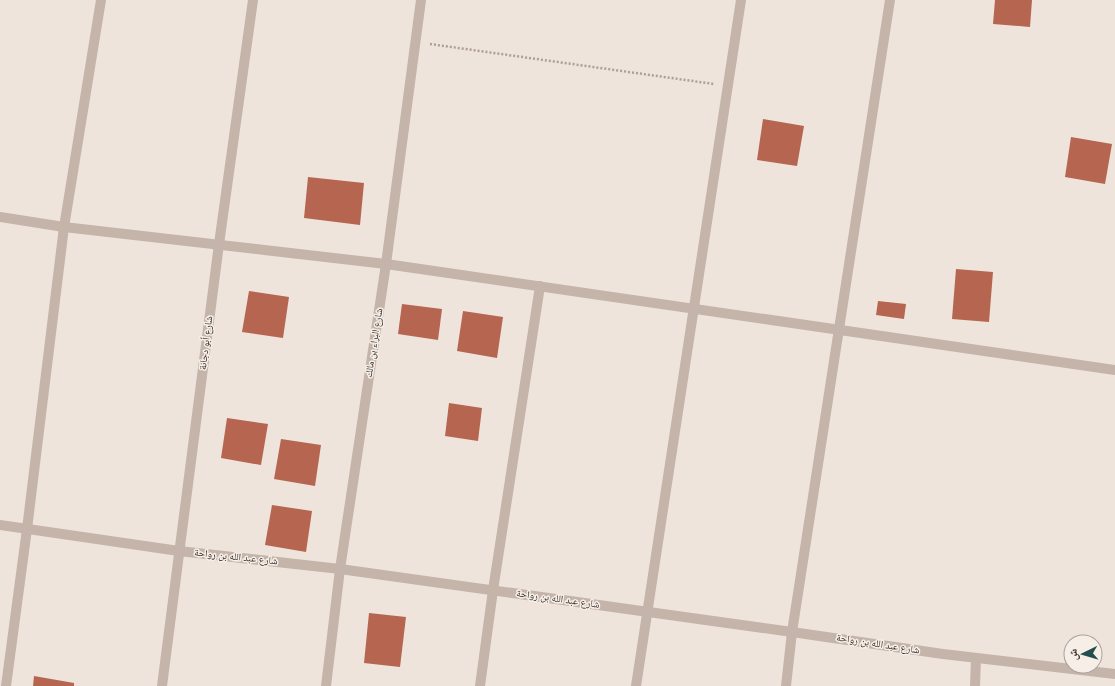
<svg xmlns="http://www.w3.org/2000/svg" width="1115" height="686" viewBox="0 0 1115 686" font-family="'Nunito Sans','Noto Naskh Arabic',sans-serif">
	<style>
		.building { fill: #b66551 }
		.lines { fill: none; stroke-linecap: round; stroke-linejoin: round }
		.path { stroke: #b09e93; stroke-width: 2.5; stroke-dasharray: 2 2; stroke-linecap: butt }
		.minor { stroke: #c5b4a9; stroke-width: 10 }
		.labels { text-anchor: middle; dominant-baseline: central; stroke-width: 3; stroke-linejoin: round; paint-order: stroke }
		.street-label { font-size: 10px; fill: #332b28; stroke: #f7efe7 }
	</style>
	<rect width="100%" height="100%" fill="#eee4db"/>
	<g class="building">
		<path d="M995,0H1032L1030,27L993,24Z"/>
		<path d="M763,119L804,126L797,166L757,160Z"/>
		<path d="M1071,137L1112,144L1105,184L1065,177Z"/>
		<path d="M308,177L364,183L360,225L304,218Z"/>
		<path d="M956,269L993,272L989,322L952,319Z"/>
		<path d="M249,291L289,297L283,338L242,332Z"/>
		<path d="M878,301L906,304L904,319L876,315Z"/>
		<path d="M402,304L442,309L438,340L398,334Z"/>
		<path d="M463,311L503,317L497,358L457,351Z"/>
		<path d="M449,403L482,408L478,441L445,436Z"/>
		<path d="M227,418L268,424L261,465L221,458Z"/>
		<path d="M281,439L321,445L315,486L274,479Z"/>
		<path d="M272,505L312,511L306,552L265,545Z"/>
		<path d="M369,613L406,617L400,667L364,663Z"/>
		<path d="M34,676L74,683V686H33Z"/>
	</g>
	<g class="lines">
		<path class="path" d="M430,44L714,84"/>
		<g class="minor">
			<path d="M0,217L64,227L386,264L1115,370"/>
			<path d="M0,525L179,551L340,569L792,632L943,654L1115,674"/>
			<path d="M6,686L27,529L64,227L101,0"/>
			<path d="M162,686L219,244L253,0"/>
			<path d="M326,686L340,569L386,264L421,0"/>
			<path d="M480,686L493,590L540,286"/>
			<path d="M636,686L741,0"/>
			<path d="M786,686L792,632L890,0"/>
			<path d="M975,686L976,658"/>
		</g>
	</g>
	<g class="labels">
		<g class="street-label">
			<text transform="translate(206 343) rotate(-83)">شارع أبو دجانة</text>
			<text transform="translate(374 343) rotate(-81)">شارع البراء بن مالك</text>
			<text transform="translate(236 557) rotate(6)">شارع عبد الله بن رواحة</text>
			<text transform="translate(558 599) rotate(8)">شارع عبد الله بن رواحة</text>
			<text transform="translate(878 644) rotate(9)">شارع عبد الله بن رواحة</text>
		</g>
	</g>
	<g transform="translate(1083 654) rotate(265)"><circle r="19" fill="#f7efe7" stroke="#a9a19b"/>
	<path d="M0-3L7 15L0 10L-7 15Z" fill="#234e4f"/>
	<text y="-6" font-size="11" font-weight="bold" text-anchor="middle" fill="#332b28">ش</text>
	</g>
</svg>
